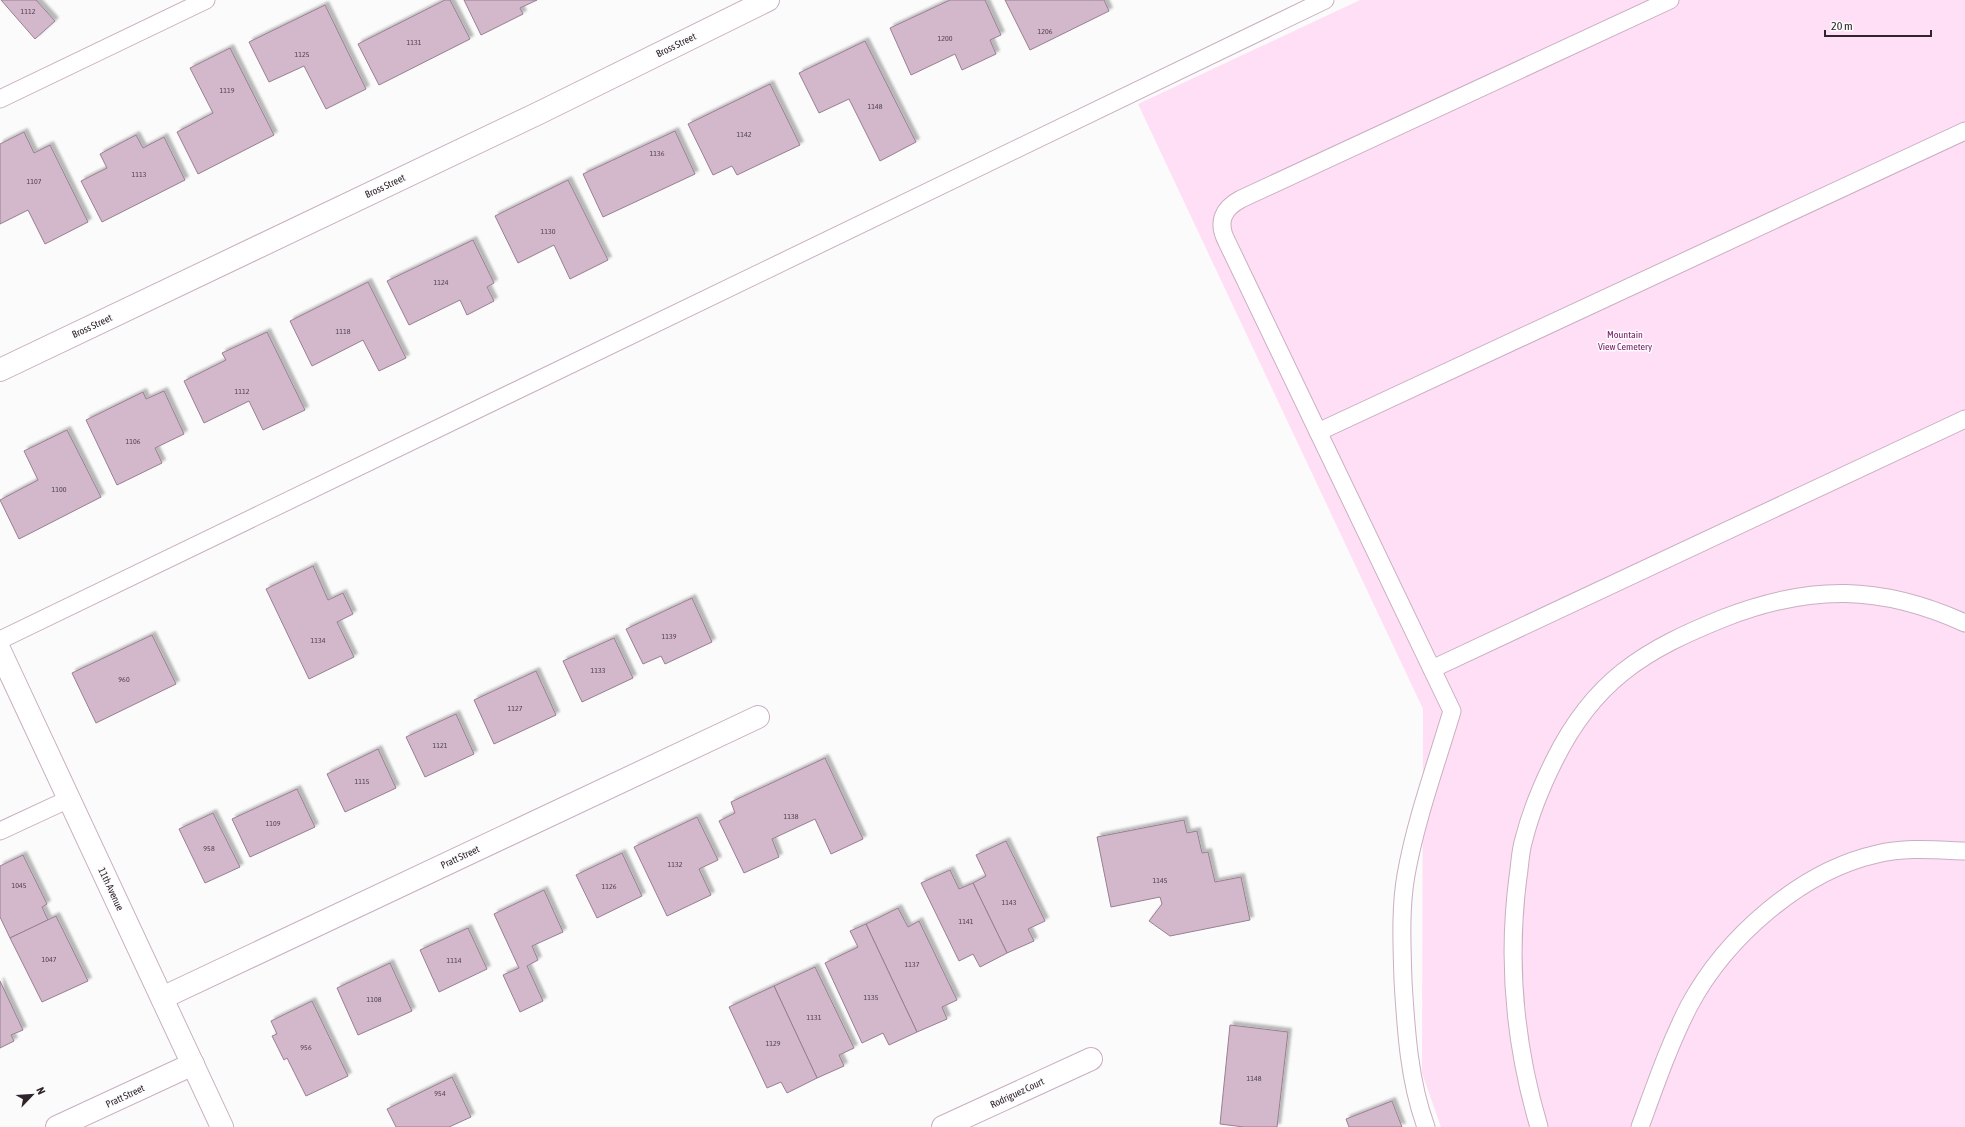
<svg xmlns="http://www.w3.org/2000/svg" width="1965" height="1127" viewBox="0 0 1965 1127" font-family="'Asap Condensed',sans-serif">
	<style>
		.green { fill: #ffdff5 }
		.building { fill: #d3b8cb; stroke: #987f91; filter: url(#shadow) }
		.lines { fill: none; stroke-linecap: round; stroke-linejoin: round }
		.service-casing { stroke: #caafc2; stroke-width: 19 }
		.minor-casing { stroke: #caafc2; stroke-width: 24 }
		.tertiary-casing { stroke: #caafc2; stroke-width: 24 }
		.service { stroke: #fff; stroke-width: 17 }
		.minor { stroke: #fff; stroke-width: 22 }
		.tertiary { stroke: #fff; stroke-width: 22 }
		.labels { text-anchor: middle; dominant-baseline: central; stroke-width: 3; stroke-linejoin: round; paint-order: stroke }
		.number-label { font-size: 8px; fill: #584954 }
		.street-label { font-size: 10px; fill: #2f242c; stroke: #fbfbfb }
		.park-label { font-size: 10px; fill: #761865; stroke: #fbfbfb }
	</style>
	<defs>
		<filter id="shadow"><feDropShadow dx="3.5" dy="-3.5" stdDeviation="1" flood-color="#0004"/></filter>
	</defs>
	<rect width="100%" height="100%" fill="#fbfbfb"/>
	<path class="green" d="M1360,0H1965V1127H1441L1422,1073L1423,709L1138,104Z"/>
	<g class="building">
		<path d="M1,0H36L55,21L35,39Z"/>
		<path d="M445,0H450L470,39L379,85L358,44Z"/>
		<path d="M464,0H537L520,8L523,14L481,35Z"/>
		<path d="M950,0H985L1001,35L990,40L996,54L962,70L955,54L911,75L890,28Z"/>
		<path d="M1005,0H1104L1109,11L1030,50Z"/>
		<path d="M325,5L366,89L326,109L304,66L269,82L249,42Z"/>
		<path d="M865,41L916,142L880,161L849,99L819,113L799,73Z"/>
		<path d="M230,48L274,135L198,174L177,132L213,113L190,68Z"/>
		<path d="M770,84L800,145L737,175L732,166L713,175L688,124Z"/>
		<path d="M675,131L695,174L603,217L583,174Z"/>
		<path d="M24,132L34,153L50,145L88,222L45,244L28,210L0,224V144Z"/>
		<path d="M136,135L143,148L164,137L185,180L102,222L81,181L107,168L100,154Z"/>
		<path d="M568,180L608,260L570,279L554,245L518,263L495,216Z"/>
		<path d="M473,240L494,283L487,287L494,301L467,315L460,300L409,325L387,281Z"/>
		<path d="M368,282L406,358L379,371L363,340L312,366L290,321Z"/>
		<path d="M267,332L305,410L263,430L249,401L204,423L184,381L226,360L222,353Z"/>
		<path d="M164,391L184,434L155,448L162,463L117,485L86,420L143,392L146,399Z"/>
		<path d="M67,430L101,497L19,539L0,500L38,480L24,451Z"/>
		<path d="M313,566L328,600L343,593L353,614L337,622L354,657L309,679L266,589Z"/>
		<path d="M692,598L712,642L665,664L661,656L643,664L626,629Z"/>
		<path d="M152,635L176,684L96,723L72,673Z"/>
		<path d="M614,638L633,678L582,702L563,661Z"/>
		<path d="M536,671L556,715L494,744L474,700Z"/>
		<path d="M456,714L474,754L425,777L406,737Z"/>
		<path d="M378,749L396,788L345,812L327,774Z"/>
		<path d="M825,758L863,839L831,854L815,819L772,839L779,857L744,873L719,821L735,813L731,802Z"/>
		<path d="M297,789L315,827L250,857L232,819Z"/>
		<path d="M213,813L240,867L205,883L179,829Z"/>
		<path d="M697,817L718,860L699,869L711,895L667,916L634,847Z"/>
		<path d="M1184,820L1187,833L1197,831L1202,853L1208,852L1215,882L1241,877L1250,920L1170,936L1149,921L1162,904L1160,897L1111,907L1097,837Z"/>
		<path d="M1006,841L1045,921L1028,929L1034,941L1007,953L973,883L986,876L976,855Z"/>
		<path d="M622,853L642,896L597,918L576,875Z"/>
		<path d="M23,855L47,904L42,907L48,920L10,938L0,917V866Z"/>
		<path d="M950,870L959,889L973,883L1007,953L980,967L973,954L959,961L921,883Z"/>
		<path d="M544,890L563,932L532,946L538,960L527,966L543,1001L520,1012L503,975L519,968L494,914Z"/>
		<path d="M898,908L908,927L919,921L957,1000L942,1007L947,1019L917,1032L866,924Z"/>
		<path d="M56,916L88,981L42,1002L10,938Z"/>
		<path d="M866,924L917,1032L889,1045L883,1033L862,1043L825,963L858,947L850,931Z"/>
		<path d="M468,928L487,969L439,992L420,950Z"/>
		<path d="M390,963L412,1011L358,1035L337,988Z"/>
		<path d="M815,967L854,1048L839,1055L844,1066L817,1078L774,986Z"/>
		<path d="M0,981L23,1030L11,1035L14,1041L0,1048Z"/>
		<path d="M774,986L817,1078L787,1093L781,1082L767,1088L729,1007Z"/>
		<path d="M312,1001L348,1076L306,1096L287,1058L284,1060L272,1036L277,1034L271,1021Z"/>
		<path d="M1230,1025L1288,1032L1277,1127H1244L1220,1124Z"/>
		<path d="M452,1077L471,1117L449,1127H396L387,1109Z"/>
		<path d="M1392,1101L1402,1127H1349L1346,1119Z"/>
	</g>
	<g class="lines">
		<defs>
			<g id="service">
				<path d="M0,99L206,0"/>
				<path d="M1318,432L1965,131"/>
				<path d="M0,640L1325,0"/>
				<path d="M1432,669L1965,419"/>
				<path d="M0,831L69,799"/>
				<path d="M1426,1127C1409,1081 1406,1030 1403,981C1402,946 1400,909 1406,875C1416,819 1436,765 1452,711L1227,242C1217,223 1222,209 1241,199L1670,0"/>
				<path d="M1539,1127C1515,1046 1507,961 1518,877C1520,865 1520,851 1524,839C1531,811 1542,785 1555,759C1571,727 1594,695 1623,672C1653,648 1689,632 1724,618C1811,584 1881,585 1965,623"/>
				<path d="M1640,1127C1655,1086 1669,1045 1689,1006C1726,937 1801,871 1877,854C1906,847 1936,850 1965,851"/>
			</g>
			<g id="minor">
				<path d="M0,370L541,112L768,0"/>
				<path d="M162,998L758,717"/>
				<path d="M57,1127L193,1064"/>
				<path d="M943,1127L1091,1059"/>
			</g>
			<path id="tertiary" d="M0,651L222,1127"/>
		</defs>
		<use href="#service" class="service-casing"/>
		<use href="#minor" class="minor-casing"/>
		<use href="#tertiary" class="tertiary-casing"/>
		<use href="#service" class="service"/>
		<use href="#minor" class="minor"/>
		<use href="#tertiary" class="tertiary"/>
	</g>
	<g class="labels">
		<g class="number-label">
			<text x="28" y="11">1112</text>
			<text x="1045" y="31">1206</text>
			<text x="945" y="38">1200</text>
			<text x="414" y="42">1131</text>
			<text x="302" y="54">1125</text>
			<text x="227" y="90">1119</text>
			<text x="875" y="106">1148</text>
			<text x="744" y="134">1142</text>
			<text x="657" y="153">1136</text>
			<text x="139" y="174">1113</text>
			<text x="34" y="181">1107</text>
			<text x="548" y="231">1130</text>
			<text x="441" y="282">1124</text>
			<text x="343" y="331">1118</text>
			<text x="242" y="391">1112</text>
			<text x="133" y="441">1106</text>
			<text x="59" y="489">1100</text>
			<text x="669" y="636">1139</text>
			<text x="318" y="640">1134</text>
			<text x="598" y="670">1133</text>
			<text x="124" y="679">960</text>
			<text x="515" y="708">1127</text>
			<text x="440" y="745">1121</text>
			<text x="362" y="781">1115</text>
			<text x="791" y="816">1138</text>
			<text x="273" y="823">1109</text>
			<text x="209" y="848">958</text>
			<text x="675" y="864">1132</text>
			<text x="1160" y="880">1145</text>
			<text x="19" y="885">1045</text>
			<text x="609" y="886">1126</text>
			<text x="1009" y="902">1143</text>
			<text x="966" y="921">1141</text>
			<text x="49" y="959">1047</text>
			<text x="454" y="960">1114</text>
			<text x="912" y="964">1137</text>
			<text x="871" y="997">1135</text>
			<text x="374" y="999">1108</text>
			<text x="814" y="1017">1131</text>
			<text x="773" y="1043">1129</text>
			<text x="306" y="1047">956</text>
			<text x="1254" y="1078">1148</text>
			<text x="440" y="1093">954</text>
		</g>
		<g class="street-label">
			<text transform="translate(676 45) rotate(-26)">Bross Street</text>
			<text transform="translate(385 186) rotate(-25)">Bross Street</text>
			<text transform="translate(92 326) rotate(-25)">Bross Street</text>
			<text transform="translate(460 857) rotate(-25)">Pratt Street</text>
			<text transform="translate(111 889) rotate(65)">11th Avenue</text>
			<text transform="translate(1017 1093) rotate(-25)">Rodriguez Court</text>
			<text transform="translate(125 1096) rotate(-25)">Pratt Street</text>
		</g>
		<g class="park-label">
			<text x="1625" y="334">Mountain<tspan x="1625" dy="12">View Cemetery</tspan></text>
		</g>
	</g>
	<g transform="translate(32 1095) rotate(65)" stroke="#fbfbfb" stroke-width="3" paint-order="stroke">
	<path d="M0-3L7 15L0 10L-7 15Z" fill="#2f242c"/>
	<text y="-6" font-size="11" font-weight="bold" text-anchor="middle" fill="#2f242c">N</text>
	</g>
	<path d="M1825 30v6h106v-6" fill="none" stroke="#2f242c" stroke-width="2"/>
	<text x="1831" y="30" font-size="12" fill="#2f242c" stroke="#fbfbfb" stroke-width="3" paint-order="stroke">20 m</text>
</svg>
